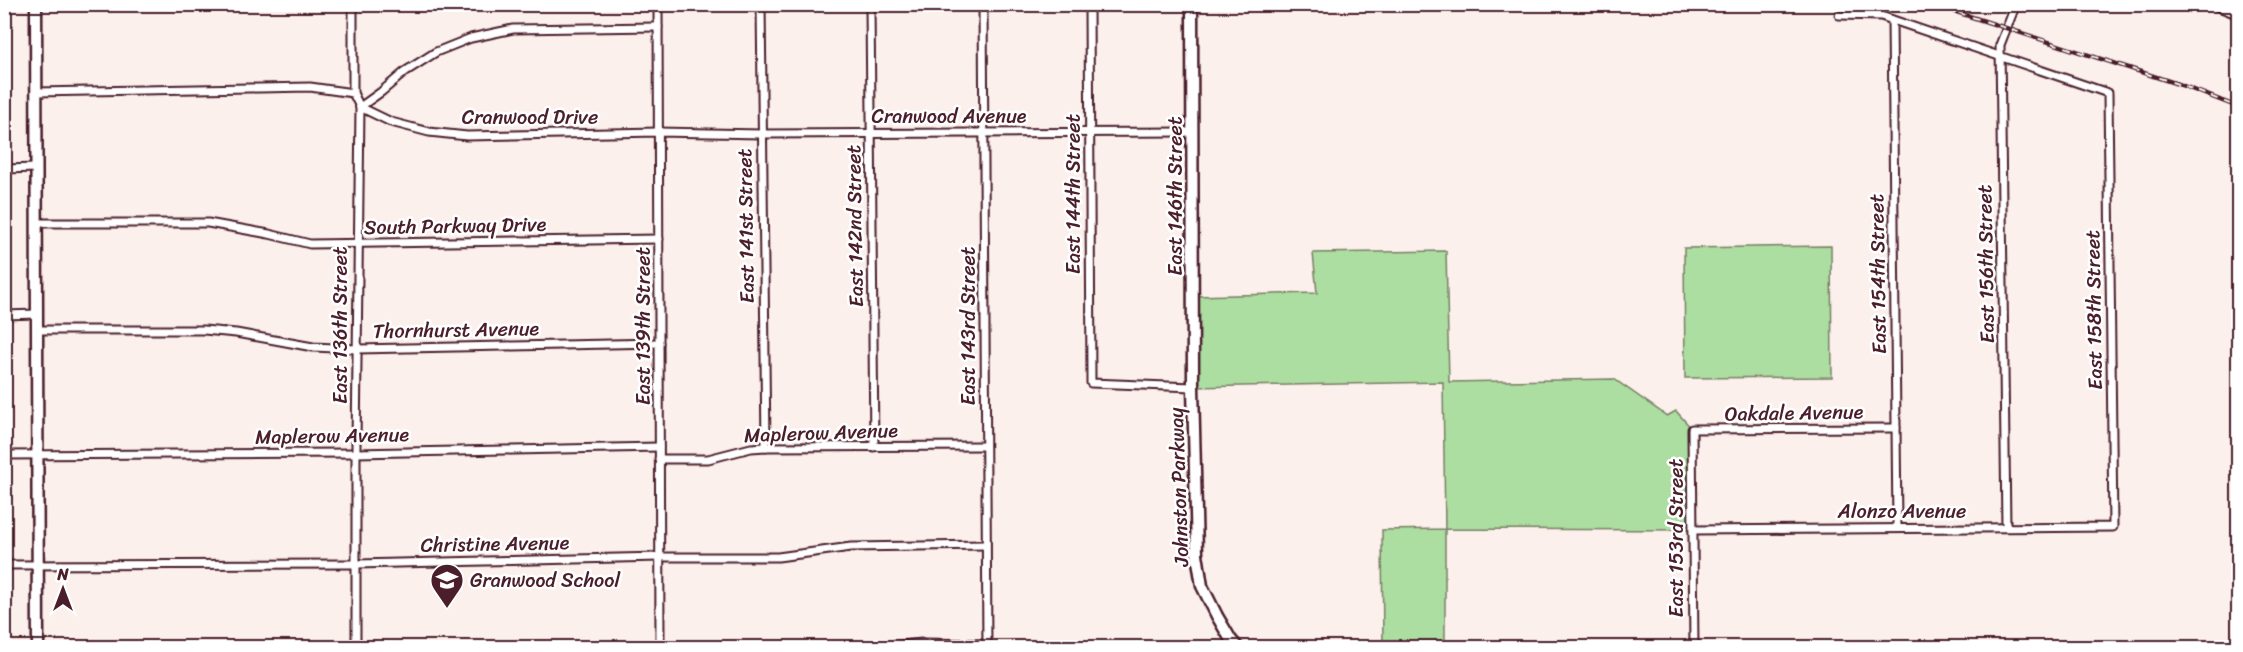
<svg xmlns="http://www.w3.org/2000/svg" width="2243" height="652" viewBox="0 0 2243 652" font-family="Sriracha,sans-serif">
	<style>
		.green { fill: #abdea0; stroke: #7a7e66; stroke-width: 1.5 }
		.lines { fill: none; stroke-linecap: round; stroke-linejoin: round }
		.street-casing { stroke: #4a1f2b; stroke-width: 11 }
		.secondary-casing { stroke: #4a1f2b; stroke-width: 15 }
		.primary-casing { stroke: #4a1f2b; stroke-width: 16 }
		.street { stroke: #fff; stroke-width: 7 }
		.secondary { stroke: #fff; stroke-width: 10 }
		.primary { stroke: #fff; stroke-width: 12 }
		.rail-casing { stroke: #4a1f2b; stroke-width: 4.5 }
		.rail { stroke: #fff; stroke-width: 2; stroke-dasharray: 7; stroke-linecap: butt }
		.labels { text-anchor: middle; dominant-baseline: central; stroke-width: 5; stroke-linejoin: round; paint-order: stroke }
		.street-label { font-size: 20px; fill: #4a1f2b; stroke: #fff }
		.poi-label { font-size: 20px; fill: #4a1f2b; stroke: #fff; text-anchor: start }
	</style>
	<rect width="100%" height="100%" fill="#fbf0eb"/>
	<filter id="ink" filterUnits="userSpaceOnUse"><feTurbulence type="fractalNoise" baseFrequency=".0167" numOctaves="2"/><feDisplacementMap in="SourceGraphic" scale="12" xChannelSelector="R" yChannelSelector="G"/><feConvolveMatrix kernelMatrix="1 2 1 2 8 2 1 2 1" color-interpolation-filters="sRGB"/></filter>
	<g filter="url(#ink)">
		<g class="green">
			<path d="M1831,246L1832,377L1685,378L1684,248Z"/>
			<path d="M1446,251L1449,382L1614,379L1667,416L1676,411L1692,429L1693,530L1445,529V647H1383L1382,530L1445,529L1443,382L1193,387V296L1317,293L1313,253Z"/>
		</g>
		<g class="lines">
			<defs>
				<g id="street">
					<path d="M353,4V93L360,107L356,444V648"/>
					<path d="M658,4L660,648"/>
					<path d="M761,4L766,447"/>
					<path d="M870,4L874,447"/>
					<path d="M983,4L987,648"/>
					<path d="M1089,4L1091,383L1193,387"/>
					<path d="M1892,20L1897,527"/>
					<path d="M36,92L310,87L353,93"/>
					<path d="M360,107L391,122L429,132L467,136L658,132L762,134L1193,132"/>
					<path d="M360,107L381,92L406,71L436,52L471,38L513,29L658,27"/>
					<path d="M4,169L37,168"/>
					<path d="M38,223H208L269,234L310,244L659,239"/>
					<path d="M4,315L38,314"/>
					<path d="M38,330H204L236,333L313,347L357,349L659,343"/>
					<path d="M4,455L356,453L659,447"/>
					<path d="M659,459H708L751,448L766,447L985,446"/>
					<path d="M2006,527L2000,45L2016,4"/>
					<path d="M1693,530L2113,527L2108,93L1881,16L1839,15"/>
					<path d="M4,565L356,564L660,557H778L851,547L986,545"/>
					<path d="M867,648L922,643L987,644"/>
					<path d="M1694,648L1692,429L1896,428"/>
				</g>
				<g id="secondary">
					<path d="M36,4L38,648"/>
					<path d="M1192,4L1193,387L1197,554L1202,586L1217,616L1231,640L1238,648"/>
				</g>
				<path id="primary" d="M2218,4L2238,12"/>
			</defs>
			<use href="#street" class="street-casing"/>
			<use href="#secondary" class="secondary-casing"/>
			<use href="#primary" class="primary-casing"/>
			<use href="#street" class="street"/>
			<use href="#secondary" class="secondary"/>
			<use href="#primary" class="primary"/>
			<defs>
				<path id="rail" d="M1932,4L2181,85L2238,107"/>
			</defs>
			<use href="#rail" class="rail-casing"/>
			<use href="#rail" class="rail"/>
		</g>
	</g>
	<defs>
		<symbol id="school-pin" viewBox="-11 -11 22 30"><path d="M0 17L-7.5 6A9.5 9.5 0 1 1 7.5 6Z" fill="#4a1f2b" stroke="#fff"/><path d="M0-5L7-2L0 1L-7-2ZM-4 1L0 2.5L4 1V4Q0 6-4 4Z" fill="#fff"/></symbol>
	</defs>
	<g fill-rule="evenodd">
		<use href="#school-pin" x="428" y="561" width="38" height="52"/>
	</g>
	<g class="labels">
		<g class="street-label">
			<text x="949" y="116">Cranwood Avenue</text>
			<text x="530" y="117">Cranwood Drive</text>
			<text transform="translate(1073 194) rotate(-90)">East 144th Street</text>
			<text transform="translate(1175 196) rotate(-90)">East 146th Street</text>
			<text transform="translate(455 226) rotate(-1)">South Parkway Drive</text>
			<text transform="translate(746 226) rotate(-91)">East 141st Street</text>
			<text transform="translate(855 226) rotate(-91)">East 142nd Street</text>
			<text transform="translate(1986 264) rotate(-91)">East 156th Street</text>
			<text transform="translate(1878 274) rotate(-91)">East 154th Street</text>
			<text transform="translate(2094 310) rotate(-91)">East 158th Street</text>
			<text transform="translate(340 325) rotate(-90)">East 136th Street</text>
			<text transform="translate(643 326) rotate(-90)">East 139th Street</text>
			<text transform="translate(968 326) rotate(-90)">East 143rd Street</text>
			<text transform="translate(456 330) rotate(-1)">Thornhurst Avenue</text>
			<text transform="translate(1794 413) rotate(-1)">Oakdale Avenue</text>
			<text transform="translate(821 433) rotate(-2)">Maplerow Avenue</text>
			<text transform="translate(332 436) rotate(-1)">Maplerow Avenue</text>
			<text transform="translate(1179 487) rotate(-92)">Johnston Parkway</text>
			<text x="1902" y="511">Alonzo Avenue</text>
			<text transform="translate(1676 538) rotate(-90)">East 153rd Street</text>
			<text transform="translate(495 544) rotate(-1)">Christine Avenue</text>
		</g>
		<g class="poi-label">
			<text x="470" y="580">Granwood School</text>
		</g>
	</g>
	<rect width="2243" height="652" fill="none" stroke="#fff" stroke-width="24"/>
	<rect x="12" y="12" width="2219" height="628" fill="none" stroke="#4a1f2b" stroke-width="2" filter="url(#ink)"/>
	<g transform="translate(63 589)" stroke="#ffffff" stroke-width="4.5" paint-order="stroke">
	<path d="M0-4.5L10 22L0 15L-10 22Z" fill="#4a1f2b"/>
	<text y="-9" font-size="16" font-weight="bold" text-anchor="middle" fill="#4a1f2b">N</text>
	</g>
</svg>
